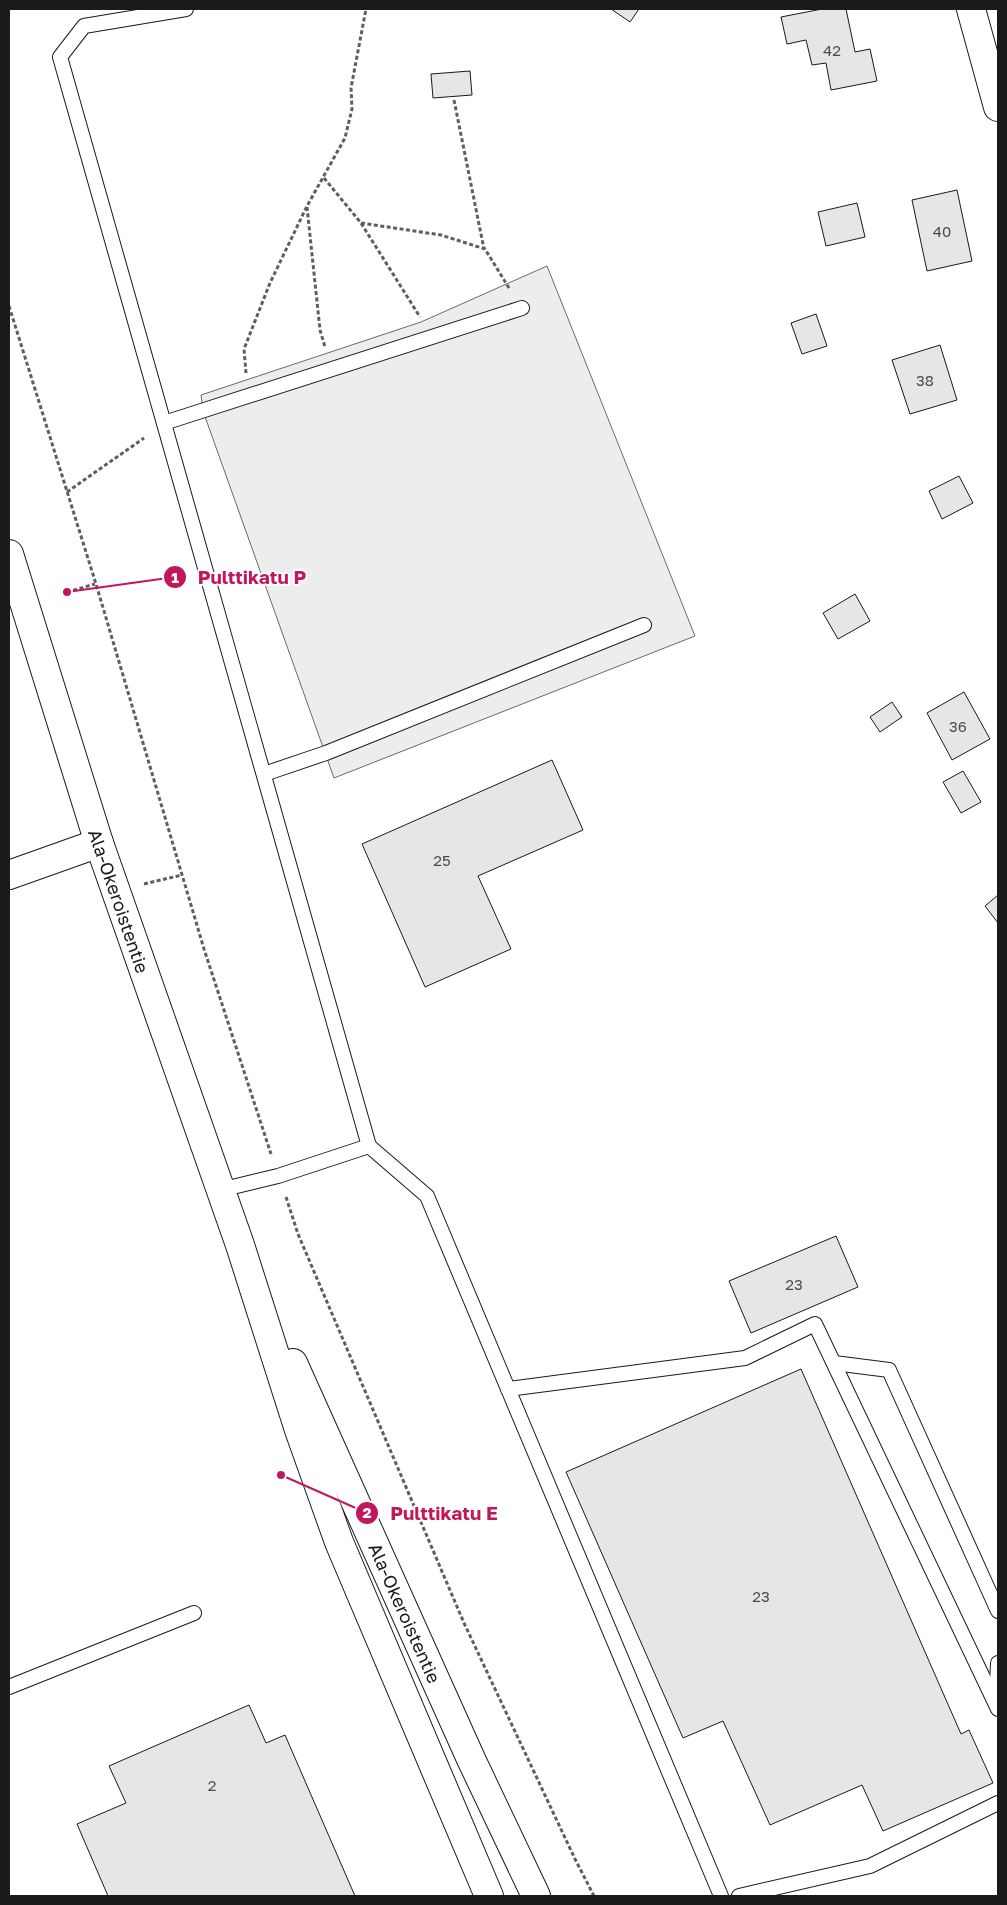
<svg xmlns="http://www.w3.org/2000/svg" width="1007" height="1905" viewBox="0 0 1007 1905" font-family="'Golos Text',sans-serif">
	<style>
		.built { fill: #ededed; stroke: #6a6a6a }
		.building { fill: #e6e6e6; stroke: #1a1a1a }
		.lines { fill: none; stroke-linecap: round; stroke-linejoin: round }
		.service-casing { stroke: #1a1a1a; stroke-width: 16 }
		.minor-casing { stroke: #1a1a1a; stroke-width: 30 }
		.primary-casing { stroke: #1a1a1a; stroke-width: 30 }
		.path { stroke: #5f5f5f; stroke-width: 3; stroke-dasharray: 4 2.5; stroke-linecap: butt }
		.service { stroke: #fff; stroke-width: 14 }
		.minor { stroke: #fff; stroke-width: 28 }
		.primary { stroke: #fff; stroke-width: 28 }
		.labels { text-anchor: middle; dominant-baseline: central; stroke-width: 4; stroke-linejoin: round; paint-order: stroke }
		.number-label { font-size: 15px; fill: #4d4d4d }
		.street-label { font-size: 18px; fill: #1a1a1a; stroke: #fff }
		.leader { fill: none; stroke: #c2185b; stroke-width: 2 }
		.callout-dot { fill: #c2185b; stroke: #fff; stroke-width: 2 }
		.mark-label { font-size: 15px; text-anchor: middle; font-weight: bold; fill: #fff }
		.callout-label { font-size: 19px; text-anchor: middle; font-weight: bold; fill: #c2185b; stroke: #fff; stroke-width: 4; stroke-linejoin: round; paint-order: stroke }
	</style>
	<rect width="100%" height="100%" fill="#fff"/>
	<path class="built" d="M547,266L695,636L334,778L203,411L201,395L421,322Z"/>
	<g class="building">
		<path d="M611,9H639L630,22Z"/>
		<path d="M822,9H846L855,52L870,49L877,81L831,90L826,63L812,65L806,40L787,44L781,17Z"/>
		<path d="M470,71L472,95L433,98L431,74Z"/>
		<path d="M957,190L972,261L927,271L912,200Z"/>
		<path d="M857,203L865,237L826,246L818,212Z"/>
		<path d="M816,314L827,346L802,354L791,323Z"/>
		<path d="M940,345L957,400L910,414L892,360Z"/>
		<path d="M959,476L973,503L942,519L929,491Z"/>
		<path d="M855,594L870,621L838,639L823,613Z"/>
		<path d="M964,692L990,739L952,760L927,713Z"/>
		<path d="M892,702L902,717L880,732L870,717Z"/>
		<path d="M552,760L583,830L478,876L511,949L425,987L362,844Z"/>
		<path d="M963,771L981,802L961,813L943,782Z"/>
		<path d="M998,895V923L985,906Z"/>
		<path d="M836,1236L858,1287L751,1333L729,1281Z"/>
		<path d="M801,1369L961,1734L969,1730L993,1783L883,1831L862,1785L770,1825L723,1721L683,1738L566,1472Z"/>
		<path d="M249,1705L266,1743L285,1735L355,1896H108L77,1824L126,1803L109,1766Z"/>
	</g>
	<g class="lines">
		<defs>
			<g id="service">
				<path d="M186,9L84,26L60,57L369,1146L278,1176L220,1190"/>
				<path d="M164,423L522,308"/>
				<path d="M264,774L326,753L644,625"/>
				<path d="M369,1146L427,1196L721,1896"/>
				<path d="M834,1363L889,1370L998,1611"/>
				<path d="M508,1389L745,1358L815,1324L998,1709"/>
				<path d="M9,1687L194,1613"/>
				<path d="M996,1702L998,1663"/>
				<path d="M739,1896L870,1866L998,1803"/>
			</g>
			<g id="minor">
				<path d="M971,9L998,107"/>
				<path d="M9,875L99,843"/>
			</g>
			<g id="primary">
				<path d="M9,554L99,843L240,1245L299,1430L339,1542L489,1896"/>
				<path d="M293,1363L471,1759L536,1896"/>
			</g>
		</defs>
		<use href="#service" class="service-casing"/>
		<use href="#minor" class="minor-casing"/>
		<use href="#primary" class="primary-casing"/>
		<g class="path">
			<path d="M454,100L484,249"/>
			<path d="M324,178L361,223L420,317"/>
			<path d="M307,207L320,330L325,347"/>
			<path d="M361,223L441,235L485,249L509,288"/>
			<path d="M9,306L96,584L204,949L271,1154"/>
			<path d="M246,373L244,349L270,283L307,206L345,138L352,109L351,88L366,9"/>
			<path d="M67,492L144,438"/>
			<path d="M67,592L95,584"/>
			<path d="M144,884L182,875"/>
			<path d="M286,1197L298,1234L464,1623L575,1859L594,1896"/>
		</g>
		<use href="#service" class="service"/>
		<use href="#minor" class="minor"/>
		<use href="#primary" class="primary"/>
	</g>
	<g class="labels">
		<g class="number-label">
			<text x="832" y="50">42</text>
			<text x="942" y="231">40</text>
			<text x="925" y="380">38</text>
			<text x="958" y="726">36</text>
			<text x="442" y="860">25</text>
			<text x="794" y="1284">23</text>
			<text x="761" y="1596">23</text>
			<text x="212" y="1785">2</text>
		</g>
		<g class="street-label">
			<text transform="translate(119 901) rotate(71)">Ala-Okeroistentie</text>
			<text transform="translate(405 1613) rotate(66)">Ala-Okeroistentie</text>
		</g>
	</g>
	<path class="leader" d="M67 592L175 577M281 1475L367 1513"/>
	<g class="callout-dot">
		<circle cx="67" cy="592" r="5"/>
		<circle cx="281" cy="1475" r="5"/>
		<circle cx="175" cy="577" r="12"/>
		<circle cx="367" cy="1513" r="12"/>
	</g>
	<g class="mark-label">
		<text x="175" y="583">1</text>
		<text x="367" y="1518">2</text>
	</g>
	<g class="callout-label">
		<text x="252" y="584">Pulttikatu P</text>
		<text x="444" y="1520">Pulttikatu E</text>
	</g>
	<rect width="1007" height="1905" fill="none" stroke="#1a1a1a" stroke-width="20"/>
</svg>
